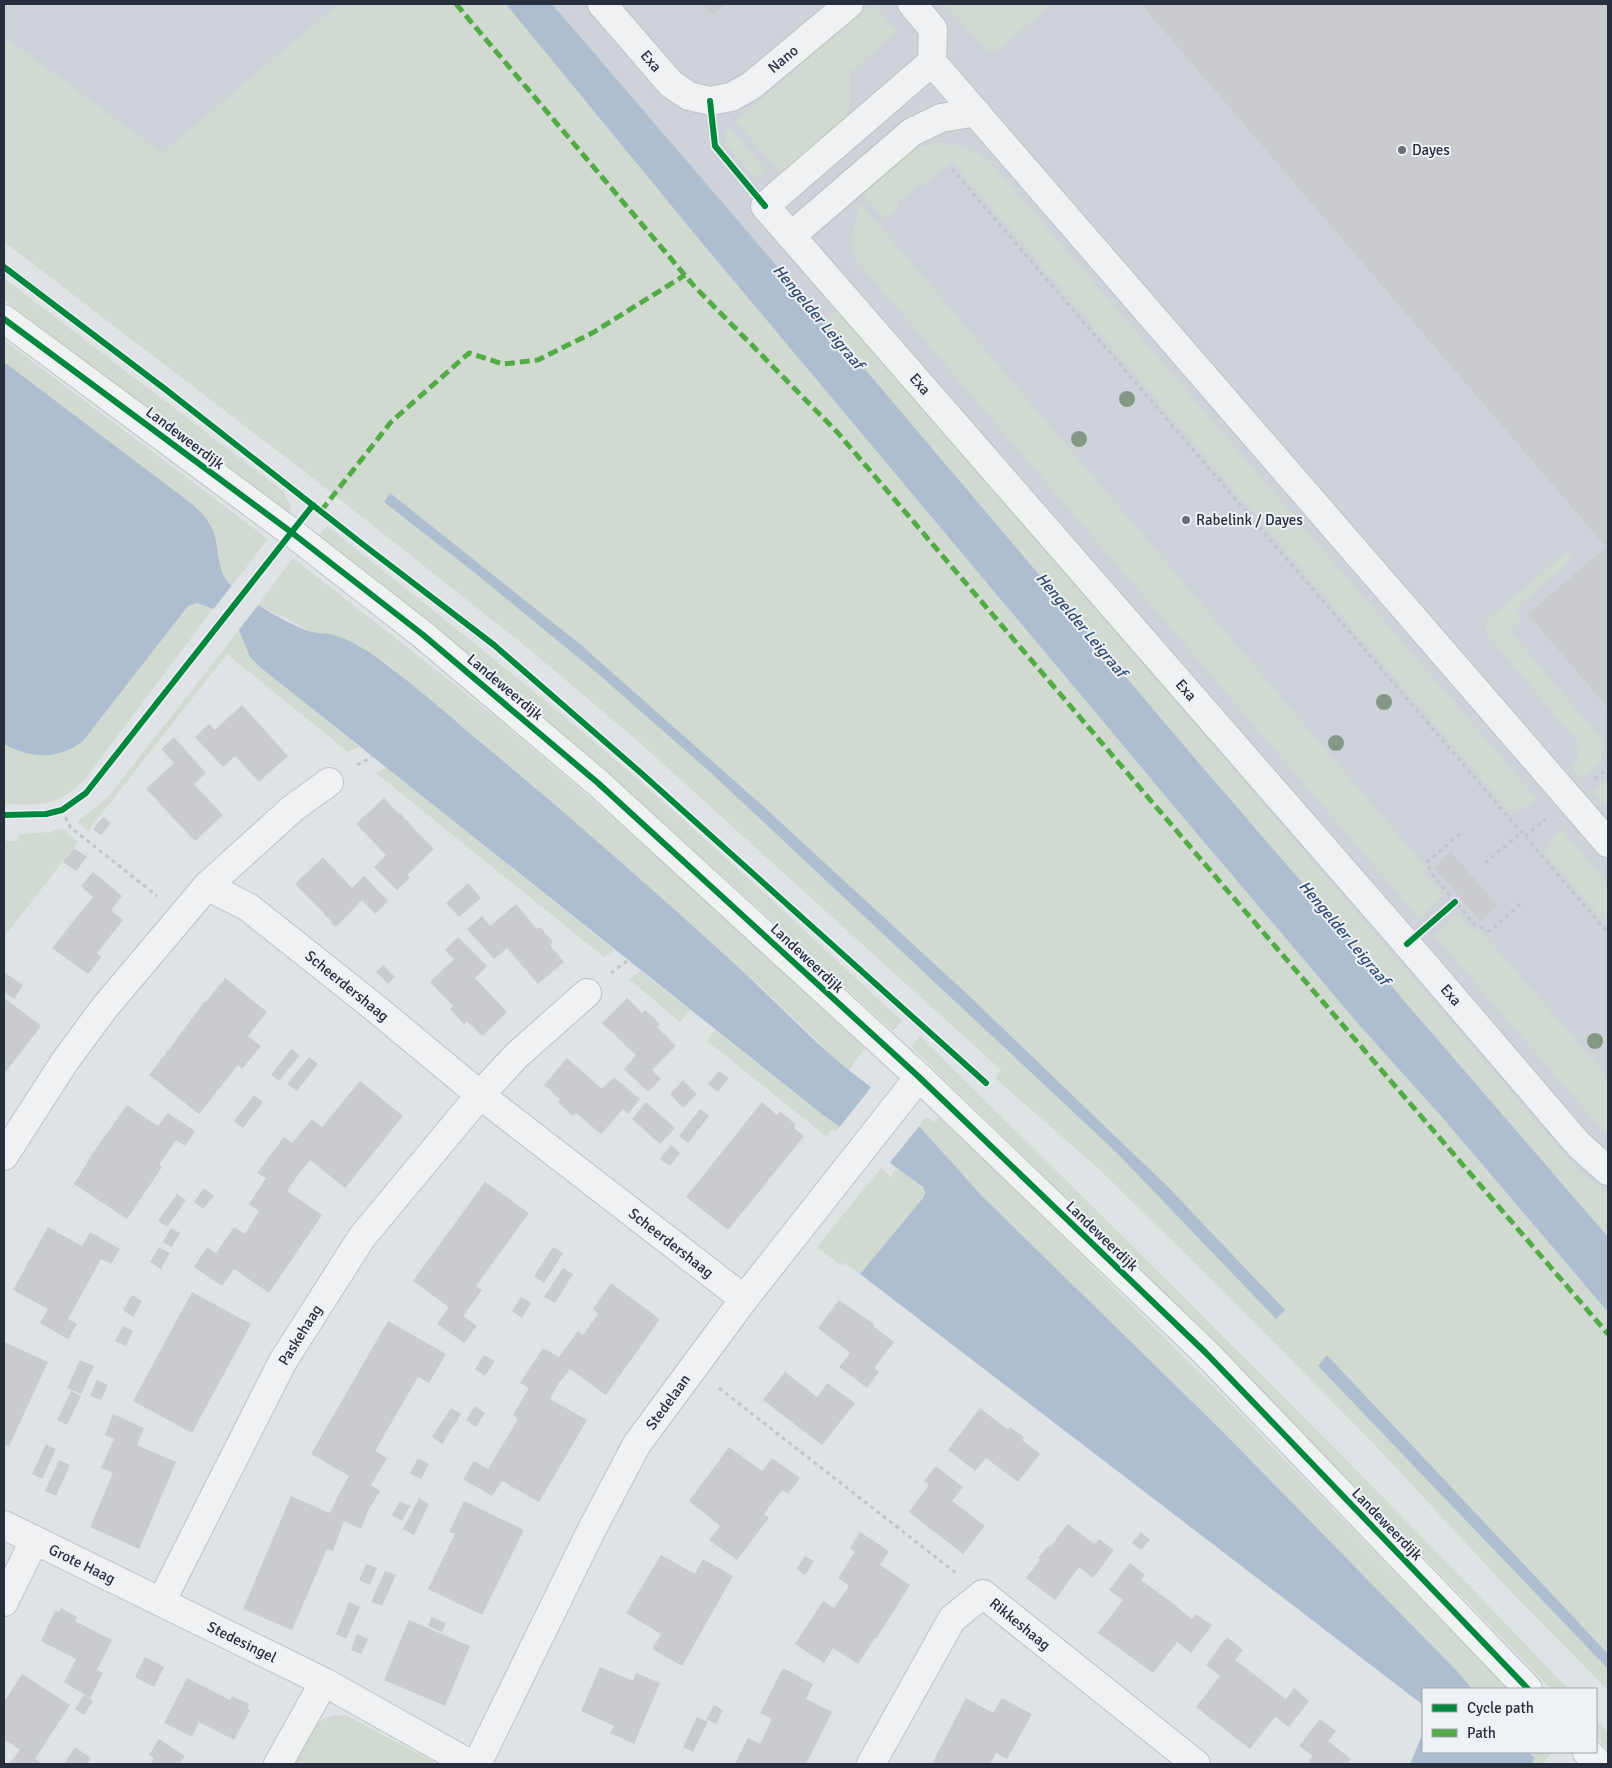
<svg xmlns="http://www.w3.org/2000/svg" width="1612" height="1768" viewBox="0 0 1612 1768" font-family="Signika,sans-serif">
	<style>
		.built { fill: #ced2d9 }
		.green { fill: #d0dad1; fill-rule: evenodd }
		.water { fill: #aebed1 }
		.pier { fill: #e0e3e6 }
		.building { fill: #c9cbce }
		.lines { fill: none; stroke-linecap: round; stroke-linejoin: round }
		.minor-casing { stroke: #bec1c4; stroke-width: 30 }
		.path { stroke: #c2c4c9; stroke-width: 3; stroke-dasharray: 4 4; stroke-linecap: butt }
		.minor { stroke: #f0f1f2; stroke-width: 28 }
		.quiet { stroke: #53ab46; stroke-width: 5; stroke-dasharray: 10 5; stroke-linecap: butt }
		.cycleway-casing { stroke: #eef1f5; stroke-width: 9 }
		.cycleway { stroke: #00873e; stroke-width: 6 }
		.tree { fill: #859885 }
		.poi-dot { fill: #686e79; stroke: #eef1f5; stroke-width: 2 }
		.labels { text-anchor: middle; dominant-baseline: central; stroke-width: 4; stroke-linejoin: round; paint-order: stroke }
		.street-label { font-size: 15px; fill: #272f3f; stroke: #eef1f5 }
		.poi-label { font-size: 15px; fill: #272f3f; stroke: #eef1f5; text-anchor: start }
		.water-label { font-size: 16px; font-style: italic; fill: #324d72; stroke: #eef1f5 }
	</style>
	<rect width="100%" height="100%" fill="#e0e3e6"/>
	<path class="built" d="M4,4H1608V1663L1034,1064L827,874L4,200Z"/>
	<g class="green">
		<path d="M339,4H506L698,238L1189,824L1361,1027L1442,1117L1608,1312V1654L1327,1356L1318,1366L1608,1669V1690L1514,1595L1375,1445L1225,1293L1100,1170L995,1078L1001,1070L640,743L529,649L300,468L4,242V37L162,153ZM390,493L581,645L764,807L967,994L1168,1187L1284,1310L1277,1319L1118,1154L710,772L597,673L475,573L384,502Z"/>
		<path d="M873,4L897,31L851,72L848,120L783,175L735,121Z"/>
		<path d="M945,4H1052L995,52H988Z"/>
		<path d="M729,126L766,171L756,179L728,146C724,138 725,134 729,126Z"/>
		<path d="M936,143C960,143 970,149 990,162L1537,799C1527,807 1519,816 1506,807L952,161L922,186L920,184L897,203L899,206L884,219L864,196L867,191L907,153L918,148Z"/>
		<path d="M860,203L1427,869L1423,873L1443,896L1419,918L853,256L852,233Z"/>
		<path d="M4,278L283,491L291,507L290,515L4,300Z"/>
		<path d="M837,308L1564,1154L1581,1173L1608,1193V1237L1197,761L824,321Z"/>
		<path d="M4,340L268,539L232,586L222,574L218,559L217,544L213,530L204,516L4,362Z"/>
		<path d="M327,526C436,613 547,699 652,792C737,867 819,944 902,1021L893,1031C707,860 519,691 319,536Z"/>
		<path d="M1567,552L1572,558L1515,609L1522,618L1509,630L1603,741L1602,760L1581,779L1571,766C1580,758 1580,753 1578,742L1485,632L1486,621Z"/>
		<path d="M293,558C352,604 411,650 469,696C606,807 736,928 865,1048L848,1071L760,986L516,771L386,663L352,642L329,634L313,632L258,605Z"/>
		<path d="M197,603L213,609L86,778C56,808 44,805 4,804V717L83,741L188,606Z"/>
		<path d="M239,630L250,657L359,747L348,752L227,654L88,831L77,822L108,797Z"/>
		<path d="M386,767L614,950L604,957L376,773Z"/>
		<path d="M1608,778V808L1593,792Z"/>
		<path d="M59,829L64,830L78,842L4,937V841H18L19,834L51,832Z"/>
		<path d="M1561,829L1608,884V926L1548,856C1546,843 1552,837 1561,829Z"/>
		<path d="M1458,913L1474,932L1478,928L1608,1077V1136L1434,935Z"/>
		<path d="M640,971L690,1010L680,1022L629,979Z"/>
		<path d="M715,1030L823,1115L840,1127L835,1132L831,1130L827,1137L707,1041Z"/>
		<path d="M920,1036C1138,1252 1357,1466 1568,1689H1551C1343,1470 1127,1258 912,1047Z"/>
		<path d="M940,1115L1221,1394L1508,1689H1472L1457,1671L1220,1429L982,1196L919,1126L926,1117L934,1122Z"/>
		<path d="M881,1168L891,1177L896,1168C906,1175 928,1184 923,1198L860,1274L845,1263L842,1266L817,1247Z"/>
		<path d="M338,1715L347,1716L438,1764H291C304,1741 309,1719 338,1715Z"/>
		<path d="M1596,1719L1608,1732V1750L1596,1737Z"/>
		<path d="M1528,1752H1552L1543,1764H1531L1535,1758Z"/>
	</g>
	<g class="water">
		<path d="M506,4H552L824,321L1197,761L1608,1237V1312L1442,1117L1361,1027L1189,824L698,238Z"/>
		<path d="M4,362L192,504C201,512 209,520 214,533C220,552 216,573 233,587C248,600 294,628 313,632C319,634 325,633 331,634C351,640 371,652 387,665C416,687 444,711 472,735C562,809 649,886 735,964C780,1005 822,1052 871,1087L868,1091L917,1129L919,1126L982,1196L1220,1429L1457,1671L1472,1689H1423V1705L860,1274L923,1198L925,1193L923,1187L890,1163L892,1159L845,1121L840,1127L823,1115L260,667L250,657L239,630L213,609L197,603L188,606L83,741C58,760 31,759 4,744Z"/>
		<path d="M390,493L581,645L764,807L967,994L1168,1187L1285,1310L1276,1319L1118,1154L710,772L597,673L475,573L384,502Z"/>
		<path d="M1327,1355L1608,1654V1669L1318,1366Z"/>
		<path d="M1423,1733V1752H1528L1535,1758L1531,1764H1410Z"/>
	</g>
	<g class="pier">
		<path d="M233,584L260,603L237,632L212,611Z"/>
		<path d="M873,1085L874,1088L871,1091L916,1126L918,1123L921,1124L888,1165L889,1160L845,1125L841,1129H838Z"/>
	</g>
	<g class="building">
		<path d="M702,4H725L712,15Z"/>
		<path d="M1141,4H1608V708L1528,614L1606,547Z"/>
		<path d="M242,705L288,756L259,782L235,756L223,767L195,737L209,724L215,730Z"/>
		<path d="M174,737L206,773L194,784L223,815L195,841L159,803H157L158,801L146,789L174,763L161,749Z"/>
		<path d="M384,798L399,814L400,812L406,821L407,820L413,828L414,827V829L434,849L407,875L410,878L397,890L374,867L386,855L356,824Z"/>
		<path d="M103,817L111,823L101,835L93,829Z"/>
		<path d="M74,848L87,857L76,871L63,862Z"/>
		<path d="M1451,852L1498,906L1481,921L1434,868Z"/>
		<path d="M323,857L352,888L364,876L388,901L375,914L362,900L336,927L332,924L331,923L332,922L326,916H324L325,914L295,884Z"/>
		<path d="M93,872L122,896L111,910L123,920L97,953L101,957L88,974L52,948L93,897L81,886Z"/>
		<path d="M468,883L481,898L459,917L446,903Z"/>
		<path d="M516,904L537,929L540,927L553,942L550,945L564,962L538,984L507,948L494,959L467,929L482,916L490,926Z"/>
		<path d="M458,937L487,966L475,978L507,1012L482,1036L467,1021L464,1024L450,1009L453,1006L430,982L454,959L445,950Z"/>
		<path d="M383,965L395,977L388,984L376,972Z"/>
		<path d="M4,972L23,985L14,999L4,992Z"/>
		<path d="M225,978L267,1012L248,1036L261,1046L242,1069L238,1065L199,1114L149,1075L166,1053V1050L167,1052L177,1039V1036L178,1037L205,1001L206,1002Z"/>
		<path d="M627,998L642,1013L645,1010L660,1024L657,1027L676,1046L652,1070L661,1079L648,1092L624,1069L636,1055L602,1023Z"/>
		<path d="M6,999L41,1026L4,1074V1002Z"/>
		<path d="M291,1049L300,1055L279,1081L271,1075Z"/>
		<path d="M309,1057L318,1064L297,1091L287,1084Z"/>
		<path d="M567,1058L602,1089L614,1077L640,1099L628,1114L623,1109L601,1134L576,1113L573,1116L558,1102L560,1099L544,1085Z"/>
		<path d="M719,1071L729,1078L718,1092L708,1084Z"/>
		<path d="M683,1080L697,1094L683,1108L670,1094Z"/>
		<path d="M360,1081L403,1116L345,1188L310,1160L298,1175L287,1191L322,1215L269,1293L234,1269L222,1286L194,1267L207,1247L216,1253L234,1227L245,1234L259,1211L249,1204L266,1178L257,1173L284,1137L292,1143L312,1119L322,1127Z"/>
		<path d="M254,1095L263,1102L243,1128L234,1121Z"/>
		<path d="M646,1102L675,1128L660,1144L632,1119Z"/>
		<path d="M762,1102L777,1115L780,1111L796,1125L794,1128L804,1136L728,1230L686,1197Z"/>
		<path d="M127,1105L158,1126L168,1113L195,1131L185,1146L176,1140L159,1165L162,1167L127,1219L74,1184L89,1160L87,1157L90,1159L91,1157H90Z"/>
		<path d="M700,1109L709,1116L688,1143L679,1136Z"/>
		<path d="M671,1145L680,1153L670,1166L660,1159Z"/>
		<path d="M485,1182L529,1213L476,1286L482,1290L463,1316L477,1326L464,1343L437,1324L449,1307L413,1281Z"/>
		<path d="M204,1188L214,1196L203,1209L194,1202Z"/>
		<path d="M177,1194L186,1200L167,1227L158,1221Z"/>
		<path d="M48,1227L82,1246L90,1232L120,1249L111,1264L101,1259L68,1319L77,1324L68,1339L40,1323L48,1309L13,1290L28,1263V1261L31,1258Z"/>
		<path d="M171,1228L180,1233L172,1247L163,1242Z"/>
		<path d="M159,1247L170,1253L161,1269L150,1262Z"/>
		<path d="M553,1247L563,1253L544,1283L534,1276Z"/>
		<path d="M563,1268L573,1274L555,1303L544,1297Z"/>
		<path d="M611,1283L660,1319L606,1395L570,1369L559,1383L550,1399L587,1420L539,1502L502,1481L492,1496L463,1479L474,1461L488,1469L518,1419L513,1415L529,1388L520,1383L543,1348L559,1357L578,1331L583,1335L598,1314L593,1309Z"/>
		<path d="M192,1292L251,1324L192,1433L133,1401Z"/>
		<path d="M132,1295L142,1301L133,1317L123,1310Z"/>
		<path d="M521,1297L531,1303L522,1318L512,1311Z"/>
		<path d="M839,1300L874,1324L873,1326L894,1342L874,1368L879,1372L867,1388L839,1367L850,1353L818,1328Z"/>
		<path d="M388,1321L446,1354L429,1383L418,1377L375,1451L387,1458L371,1485L380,1491L369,1509L361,1529L344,1521L333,1551L327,1549L292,1630L243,1609L291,1496L330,1513L339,1494L349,1476L311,1454Z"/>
		<path d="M123,1326L133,1331L126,1346L115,1341Z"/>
		<path d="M4,1342L48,1362L9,1446L4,1444Z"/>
		<path d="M484,1355L495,1361L485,1376L475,1369Z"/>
		<path d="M80,1360L94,1366L81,1394L67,1388Z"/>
		<path d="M785,1372L817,1397L827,1383L855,1403L822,1445L763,1400Z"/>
		<path d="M97,1380L108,1385L101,1400L90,1396Z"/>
		<path d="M71,1391L81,1396L67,1425L57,1420Z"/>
		<path d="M475,1406L485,1413L476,1427L466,1420Z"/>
		<path d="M451,1408L461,1414L442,1444L432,1437Z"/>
		<path d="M980,1408L1008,1430L1010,1427L1024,1437L1022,1440L1040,1454L1018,1482L986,1458L975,1471L948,1450Z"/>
		<path d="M113,1414L144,1428L137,1445L176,1462L139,1549L90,1527L113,1473L101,1468L114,1439L105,1435Z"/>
		<path d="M46,1444L56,1449L42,1479L32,1474Z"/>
		<path d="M729,1447L762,1471L772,1458L800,1478L788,1494L782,1490L764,1514L769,1518L737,1560L709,1540L720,1526L689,1501Z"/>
		<path d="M418,1458L429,1464L421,1479L410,1473Z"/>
		<path d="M59,1460L70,1465L56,1496L45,1491Z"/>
		<path d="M936,1466L963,1487L952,1501L985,1526L963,1554L909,1512L929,1485L924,1481Z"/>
		<path d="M419,1498L429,1504L414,1535L403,1529Z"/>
		<path d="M400,1501L410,1506L402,1521L392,1515Z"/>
		<path d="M464,1501L524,1530L482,1615L428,1589L455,1534L449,1532Z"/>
		<path d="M1068,1524L1094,1544L1099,1539L1114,1550L1093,1578L1079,1567L1055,1600L1026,1578L1040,1560L1038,1558L1048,1546L1050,1547Z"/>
		<path d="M860,1532L889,1551L880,1565L910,1585L876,1639L875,1638L858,1664L833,1648L824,1663L795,1644L823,1601L834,1608L849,1586L838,1578L855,1552L850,1548Z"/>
		<path d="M1141,1532L1150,1540L1141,1550L1132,1543Z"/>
		<path d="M661,1555L695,1574L703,1559L733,1576L682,1666L652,1649L661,1634L626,1613Z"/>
		<path d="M805,1556L814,1561L805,1575L796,1569Z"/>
		<path d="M1130,1563L1145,1575L1141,1580L1167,1599L1192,1619L1196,1614L1212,1625L1191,1653L1177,1642L1153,1673L1098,1633L1123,1600L1109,1590Z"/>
		<path d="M366,1564L377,1568L370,1585L359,1580Z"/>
		<path d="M385,1571L396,1575L382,1606L371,1602Z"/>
		<path d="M349,1602L360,1607L346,1639L336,1634Z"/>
		<path d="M61,1608L77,1617L75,1621L112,1640L97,1670L103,1673L90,1698L64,1682L76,1659L41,1641L55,1611L59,1612Z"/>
		<path d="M431,1617L446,1623L442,1632L428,1626Z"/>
		<path d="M409,1620L470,1646L445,1706L384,1680Z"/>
		<path d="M357,1634L368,1639L361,1654L351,1650Z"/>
		<path d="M1227,1637L1243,1650L1235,1660L1260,1679L1286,1699L1294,1688L1309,1701L1289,1727L1275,1717L1250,1749L1196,1707L1220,1676L1206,1665Z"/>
		<path d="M145,1657L164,1667L154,1687L135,1677Z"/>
		<path d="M600,1667L633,1681L636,1673L660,1683L634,1744L610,1733L614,1726L581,1711Z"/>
		<path d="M783,1668L813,1684L806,1699L832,1712L806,1764H735L748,1738L760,1744L772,1719L760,1713Z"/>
		<path d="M22,1674L70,1705L35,1759L43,1764H9L20,1750L4,1739V1702Z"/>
		<path d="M187,1678L230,1700L232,1696L249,1704L247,1708L250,1710L234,1740L199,1722L192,1737L164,1723Z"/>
		<path d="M84,1695L93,1701L84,1715L75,1709Z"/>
		<path d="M966,1698L993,1713L1002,1698L1032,1714L1007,1759L996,1753L990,1764H932Z"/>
		<path d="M714,1705L723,1710L716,1724L706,1719Z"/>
		<path d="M697,1717L708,1722L693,1752L683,1747Z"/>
		<path d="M1320,1719L1336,1731L1328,1741L1351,1759L1347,1764H1307L1313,1756L1299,1746Z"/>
		<path d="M159,1739L185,1756L179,1764H151L154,1758L149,1755Z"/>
		<path d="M75,1747L91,1758L87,1764H64Z"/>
	</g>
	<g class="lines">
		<defs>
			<g id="minor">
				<path d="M602,4L671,84L689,96L710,101L731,97L751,86L849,4"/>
				<path d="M912,4L933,29L932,62L1608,843"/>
				<path d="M932,62L765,206L1407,944L1579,1145L1608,1171"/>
				<path d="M791,236L912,132L941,118L976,112"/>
				<path d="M4,319L291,532L422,634L598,783L919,1077L1206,1353L1528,1689"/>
				<path d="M207,886L292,809L329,782"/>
				<path d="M4,1156L65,1061L105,1007L207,886L248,907L374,1007L480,1095L744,1299"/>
				<path d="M4,1525L324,1682L470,1764"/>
				<path d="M4,1602L34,1541"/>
				<path d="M161,1602L283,1361L362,1237L480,1095L516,1056L587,993"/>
				<path d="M1587,1752L1599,1764"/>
				<path d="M278,1764L324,1682"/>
				<path d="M477,1764L592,1529L637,1444L744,1299L919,1077"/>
				<path d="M871,1764L952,1619L983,1594L1196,1764"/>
			</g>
		</defs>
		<use href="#minor" class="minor-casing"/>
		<g class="path">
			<path d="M952,169L1608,933"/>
			<path d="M357,765L372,757"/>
			<path d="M1595,779L1608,768"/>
			<path d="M62,810L70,827L157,896"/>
			<path d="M1460,834L1427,862L1432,874L1474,924L1490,931L1520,904"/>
			<path d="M1525,836L1546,819"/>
			<path d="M1485,863L1522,832"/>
			<path d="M611,973L627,961"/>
			<path d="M719,1388L956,1573"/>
		</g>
		<use href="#minor" class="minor"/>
		<g class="quiet">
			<path d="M456,4L694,286L838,433L1238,903L1608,1334"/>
			<path d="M321,511L391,422L469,353L503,364L538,360L594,332L685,275"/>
		</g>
		<defs>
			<g id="cycleway">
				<path d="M710,101L715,146L765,206"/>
				<path d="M4,267L165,389L361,543L494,645L641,773L986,1083"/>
				<path d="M4,319L291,532L422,634L598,783L919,1077L1206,1353L1528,1689"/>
				<path d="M4,815L46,814L62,810L86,793L313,505"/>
				<path d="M1407,944L1455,902"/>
			</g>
		</defs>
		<use href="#cycleway" class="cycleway-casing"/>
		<use href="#cycleway" class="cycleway"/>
	</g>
	<g class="tree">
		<circle cx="1127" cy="399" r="8"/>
		<circle cx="1079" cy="439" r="8"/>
		<circle cx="1384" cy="702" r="8"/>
		<circle cx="1336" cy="743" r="8"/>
		<circle cx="1595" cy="1041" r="8"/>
	</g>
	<g class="poi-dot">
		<circle cx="1402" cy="150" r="5"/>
		<circle cx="1186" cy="520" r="5"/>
	</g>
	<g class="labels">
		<g class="street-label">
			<text transform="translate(783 59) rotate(-40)">Nano</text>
			<text transform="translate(651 61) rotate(50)">Exa</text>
			<text transform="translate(920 384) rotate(49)">Exa</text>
			<text transform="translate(185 438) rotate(37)">Landeweerdijk</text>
			<text transform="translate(505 687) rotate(40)">Landeweerdijk</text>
			<text transform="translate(1186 690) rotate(49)">Exa</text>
			<text transform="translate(807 958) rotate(43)">Landeweerdijk</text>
			<text transform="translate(347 986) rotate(39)">Scheerdershaag</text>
			<text transform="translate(1451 995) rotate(49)">Exa</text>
			<text transform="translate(1102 1236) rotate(44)">Landeweerdijk</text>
			<text transform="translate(671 1243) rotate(38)">Scheerdershaag</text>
			<text transform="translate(300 1335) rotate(-58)">Paskehaag</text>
			<text transform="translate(668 1402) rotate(-54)">Stedelaan</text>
			<text transform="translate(1387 1524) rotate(46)">Landeweerdijk</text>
			<text transform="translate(82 1564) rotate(26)">Grote Haag</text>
			<text transform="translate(1020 1624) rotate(39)">Rikkeshaag</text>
			<text transform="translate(242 1642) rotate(26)">Stedesingel</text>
		</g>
		<g class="poi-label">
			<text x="1412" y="150">Dayes</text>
			<text x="1196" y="520">Rabelink / Dayes</text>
		</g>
		<g class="water-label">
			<text transform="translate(818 317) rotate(50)">Hengelder Leigraaf</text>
			<text transform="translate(1081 625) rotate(50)">Hengelder Leigraaf</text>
			<text transform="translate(1344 933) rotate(50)">Hengelder Leigraaf</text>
		</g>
	</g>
	<rect width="1612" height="1768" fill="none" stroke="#272f3f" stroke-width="10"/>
	<rect x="1422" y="1688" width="175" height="65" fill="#eef1f5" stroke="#9ea3ac"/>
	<rect x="1432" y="1704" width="25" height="8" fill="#00873e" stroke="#9ea3ac"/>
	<text x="1467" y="1713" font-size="15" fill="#272f3f">Cycle path</text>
	<rect x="1432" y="1729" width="25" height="8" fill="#53ab46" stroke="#9ea3ac"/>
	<text x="1467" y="1738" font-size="15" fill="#272f3f">Path</text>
</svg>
